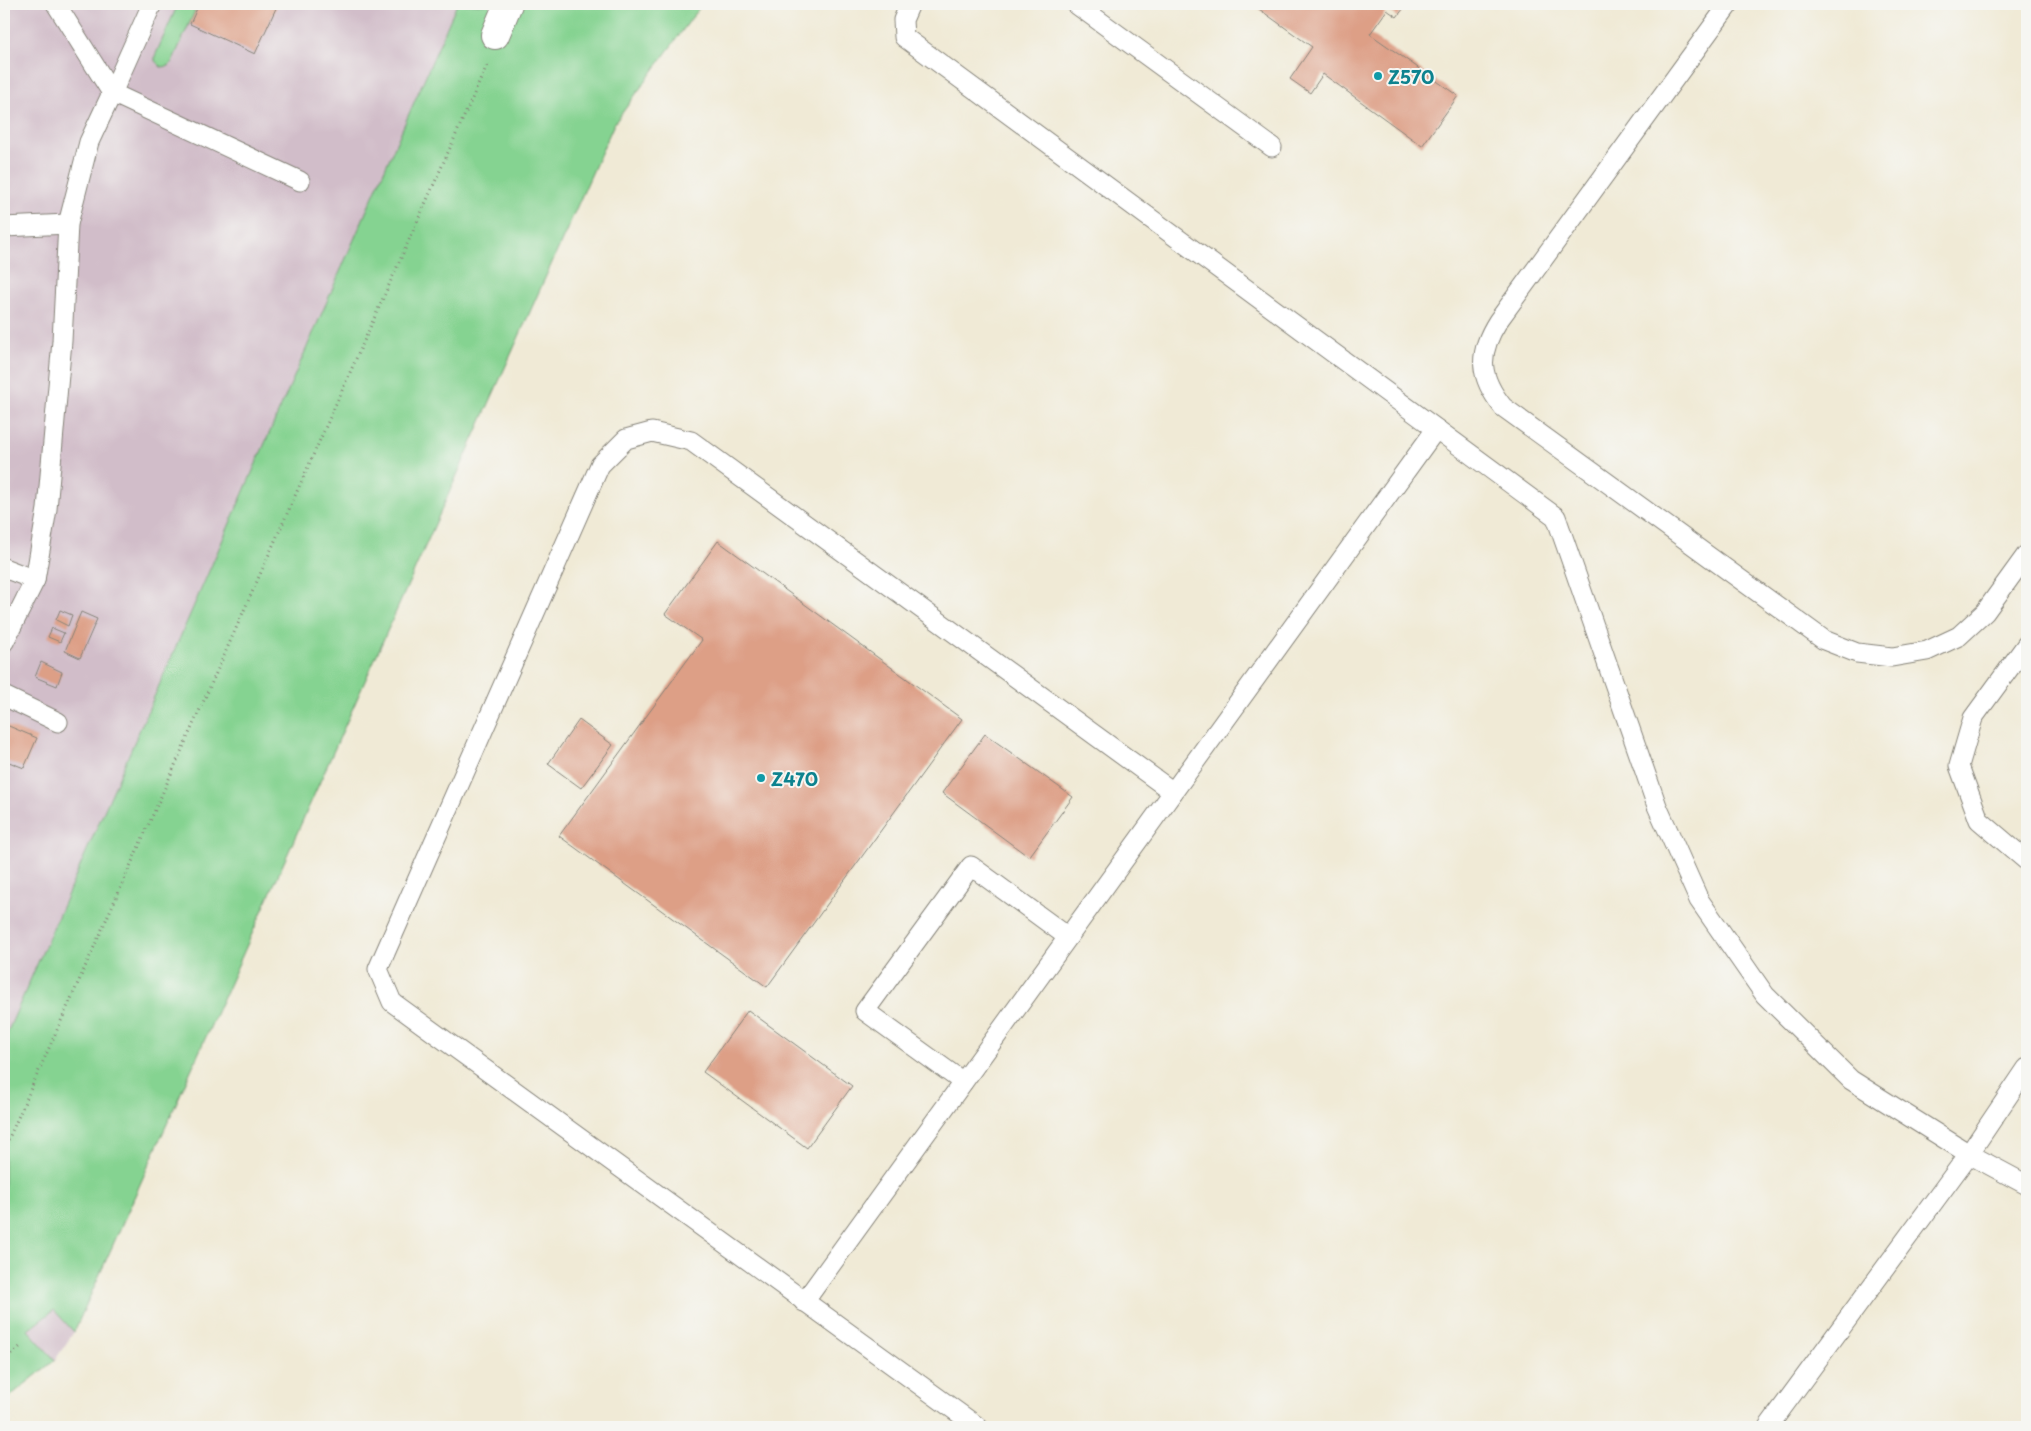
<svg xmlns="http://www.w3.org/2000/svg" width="2031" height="1431" viewBox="0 0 2031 1431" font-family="'Playpen Sans',sans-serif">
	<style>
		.industrial { fill: #d1bdc9 }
		.green { fill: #85d391; stroke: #507856 }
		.building { fill: #dd9f86 }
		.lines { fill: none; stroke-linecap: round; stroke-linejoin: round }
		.lane-casing { stroke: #868379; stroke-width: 21 }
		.street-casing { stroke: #868379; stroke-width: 30 }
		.path { stroke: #868379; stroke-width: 3; stroke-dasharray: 1 4; stroke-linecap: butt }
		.lane { stroke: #fff; stroke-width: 19 }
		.street { stroke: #fff; stroke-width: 28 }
		.culture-dot { fill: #0f9aa8; stroke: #f6f6f2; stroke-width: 2 }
		.labels { text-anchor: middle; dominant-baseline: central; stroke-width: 4; stroke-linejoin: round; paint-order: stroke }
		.culture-label { font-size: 18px; font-weight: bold; fill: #0d838f; stroke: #f6f6f2; text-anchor: start }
	</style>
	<rect width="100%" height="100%" fill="#f6f6f2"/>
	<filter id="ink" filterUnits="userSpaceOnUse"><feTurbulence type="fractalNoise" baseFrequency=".02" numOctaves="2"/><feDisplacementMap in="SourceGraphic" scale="10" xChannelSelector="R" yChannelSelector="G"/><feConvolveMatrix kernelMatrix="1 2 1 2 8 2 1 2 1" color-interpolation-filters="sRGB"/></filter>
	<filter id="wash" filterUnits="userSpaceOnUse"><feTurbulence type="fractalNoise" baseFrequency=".0096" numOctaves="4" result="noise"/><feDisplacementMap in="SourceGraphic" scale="20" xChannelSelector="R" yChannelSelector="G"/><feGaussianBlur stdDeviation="1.12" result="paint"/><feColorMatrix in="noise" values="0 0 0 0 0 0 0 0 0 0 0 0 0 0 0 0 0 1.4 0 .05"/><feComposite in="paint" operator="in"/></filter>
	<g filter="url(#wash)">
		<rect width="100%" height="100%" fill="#f0ead6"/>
		<g class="industrial">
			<path d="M4,4H457L4,1040Z"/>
			<path d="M54,1310L74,1332L55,1360L28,1330Z"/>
		</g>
		<g class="green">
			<path d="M178,4L195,11L172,62L169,66L161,67L155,61V56Z"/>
			<path d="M457,4H702L614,124L74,1332L54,1310L28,1330L55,1360L4,1401V1040Z"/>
		</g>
		<g id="blocks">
			<g class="building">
				<path d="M199,4H271L277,6L255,54L190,24Z"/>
				<path d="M1252,4H1407L1397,17L1387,10L1370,34L1458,96L1422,146L1323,74L1310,93L1290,79L1312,47Z"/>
				<path d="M718,541L962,719L767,987L559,836L702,640L665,614Z"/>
				<path d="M60,610L72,615L68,626L56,620Z"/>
				<path d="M81,612L97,619L80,658L65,651Z"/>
				<path d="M52,628L64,633L60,642L48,637Z"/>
				<path d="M41,662L62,672L57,686L35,677Z"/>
				<path d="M579,720L613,745L581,788L548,764Z"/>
				<path d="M4,724L37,738L24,768L4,760Z"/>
				<path d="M985,734L1073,797L1029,857L942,793Z"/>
				<path d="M748,1010L852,1086L807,1148L703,1072Z"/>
			</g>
		</g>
	</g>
	<g filter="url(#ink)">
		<use href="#blocks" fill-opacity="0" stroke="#868379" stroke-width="1"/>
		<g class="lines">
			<defs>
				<g id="lane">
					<path d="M152,4L112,93L300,181"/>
					<path d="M910,4L903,20L904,37L1556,517L1657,806L1699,900L1765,995L1851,1080L1969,1154L2027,1185"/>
					<path d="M1076,4L1272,147"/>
					<path d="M1729,4L1498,321C1477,354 1479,377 1503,407L1824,640L1857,653L1892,657L1927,651L1959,636L1985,612L2027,554"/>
					<path d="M4,227L68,224"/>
					<path d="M4,568L35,580"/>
					<path d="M4,642L35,580L47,509L62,341L68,224L89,142L112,93L56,4"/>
					<path d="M2027,644L1973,718L1959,766L1979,820L2027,861"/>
					<path d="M4,696L58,722"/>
					<path d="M963,1082L865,1011L971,866L1068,937"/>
					<path d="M804,1302L1436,429"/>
					<path d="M978,1427L392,1002L378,969L600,465L626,439L652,432L691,441L1173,792"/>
					<path d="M1768,1427L1969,1154L2027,1068"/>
				</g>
				<path id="street" d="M495,35L508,4"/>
			</defs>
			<use href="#lane" class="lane-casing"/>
			<use href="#street" class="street-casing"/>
			<g class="path">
				<path d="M4,1149L487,65"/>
				<path d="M4,1361L22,1345"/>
			</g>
			<use href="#lane" class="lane"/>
			<use href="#street" class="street"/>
		</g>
	</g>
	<g class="culture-dot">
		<circle cx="1378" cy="76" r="5"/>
		<circle cx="761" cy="778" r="5"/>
	</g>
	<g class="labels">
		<g class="culture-label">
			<text x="1388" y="76">Z570</text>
			<text x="771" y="778">Z470</text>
		</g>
	</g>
	<rect width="2031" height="1431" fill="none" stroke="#f6f6f2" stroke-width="20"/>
</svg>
